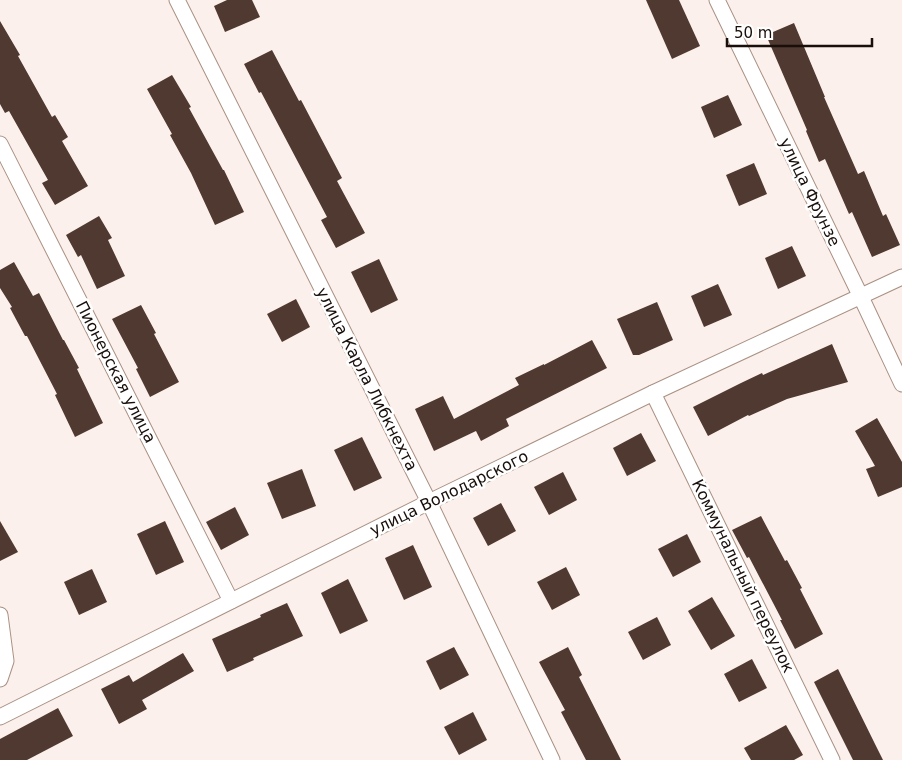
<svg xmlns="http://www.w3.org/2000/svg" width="902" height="760" viewBox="0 0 902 760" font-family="'DejaVu Sans',sans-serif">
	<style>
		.building { fill: #4f3931 }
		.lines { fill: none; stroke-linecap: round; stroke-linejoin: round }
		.minor-casing { stroke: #a99184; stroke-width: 17 }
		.minor { stroke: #fff; stroke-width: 15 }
		.labels { text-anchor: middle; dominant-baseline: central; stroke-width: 5; stroke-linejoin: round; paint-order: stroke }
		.street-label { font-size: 16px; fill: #180f0b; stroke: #fff }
	</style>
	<rect width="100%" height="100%" fill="#fbf0eb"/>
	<g class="building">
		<path d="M227,0H252L260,17L225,32L214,6Z"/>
		<path d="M646,0H679L700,46L672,59Z"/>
		<path d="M0,21L20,55L18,56L52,117L55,115L68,137L62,141L88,186L55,205L42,183L48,180L9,111L5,113L0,104Z"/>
		<path d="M794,23L825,97H824L858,174L864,171L883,216L886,214L900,245L872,257L852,212L849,214L825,159L819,162L806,131L807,130L766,35Z"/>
		<path d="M272,50L299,101L301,100L342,178L337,181L365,233L336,248L321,220L327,217L261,92L259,93L244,64Z"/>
		<path d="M172,75L191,107L189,108L223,170H224L244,212L215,225L191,173L170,135L172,134L147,89Z"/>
		<path d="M728,95L742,125L714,138L701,107Z"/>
		<path d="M754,163L767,194L739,206L726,175Z"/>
		<path d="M99,216L112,238L108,240L125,276L97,289L81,255L78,257L66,235Z"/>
		<path d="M792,246L806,276L778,289L765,258Z"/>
		<path d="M379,259L398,300L371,313L351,272Z"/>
		<path d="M14,262L33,296L39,293L63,340H64L79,368L77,369L103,423L75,437L55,395L57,394L27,336H25L10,308L12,307L0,288V270Z"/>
		<path d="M718,284L732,315L704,327L691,296Z"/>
		<path d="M296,299L310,327L282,342L267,314Z"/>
		<path d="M657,302L673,340L639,355H633L617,319Z"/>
		<path d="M141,305L156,333L154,334L179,382L150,397L136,369L138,368L112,319Z"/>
		<path d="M592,340L607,368L506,419L509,426L481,441L476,431L434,451L415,409L443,396L454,419L519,385L515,378L544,364V365Z"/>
		<path d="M832,344L848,382L787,399L749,416L748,415L708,436L693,407L741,383L762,373L763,375Z"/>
		<path d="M877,418L902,462V487L878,497L866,469L875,466L855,431Z"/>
		<path d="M641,433L656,461L627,476L613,448Z"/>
		<path d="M362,437L382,478L354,491L334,450Z"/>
		<path d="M302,469L316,506L282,519L267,483Z"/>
		<path d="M563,472L577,500L549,515L534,487Z"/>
		<path d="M501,503L516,531L488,546L473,518Z"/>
		<path d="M235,507L249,535L221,550L206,522Z"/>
		<path d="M761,516L785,561L787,560L802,588L800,589L823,634L795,649L780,620H782L749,557L747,558L732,530Z"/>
		<path d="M0,521L18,552L0,561Z"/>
		<path d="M165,521L184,562L156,575L137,534Z"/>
		<path d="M687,534L701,562L673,577L658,549Z"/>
		<path d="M413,545L432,587L404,600L385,558Z"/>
		<path d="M566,567L580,595L552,610L537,582Z"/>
		<path d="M92,569L107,602L79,615L64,582Z"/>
		<path d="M348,579L368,621L340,634L321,593Z"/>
		<path d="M712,597L735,636L711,650L688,611Z"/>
		<path d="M287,603L303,636L253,658L254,660L227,672L212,639L261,617L260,615Z"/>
		<path d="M657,617L671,645L643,660L628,632Z"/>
		<path d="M454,647L469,675L440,690L426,661Z"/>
		<path d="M568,647L582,675L579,677L621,760H586L561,712L565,710L539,662Z"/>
		<path d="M183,653L194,671L142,700L147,709L119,724L101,689L129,675L133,682Z"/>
		<path d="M752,659L767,688L739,702L724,674Z"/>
		<path d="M838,669L875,744L883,760H853L814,682Z"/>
		<path d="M58,708L73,736L27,760H0V739Z"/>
		<path d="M473,712L487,740L459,755L444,727Z"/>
		<path d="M786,725L803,755L794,760H751L744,748Z"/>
	</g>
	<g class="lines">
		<defs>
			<g id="minor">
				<path d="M177,0L429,502L552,760"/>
				<path d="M717,0L861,297L902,384"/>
				<path d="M0,144L231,601"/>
				<path d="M653,393L832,760"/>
				<path d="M0,615L6,661L0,679"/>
				<path d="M0,717L429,502L653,393L902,277"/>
			</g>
		</defs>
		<use href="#minor" class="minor-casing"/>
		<use href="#minor" class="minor"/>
	</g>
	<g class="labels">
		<g class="street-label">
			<text transform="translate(810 192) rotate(64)">улица Фрунзе</text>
			<text transform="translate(116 372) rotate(63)">Пионерская улица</text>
			<text transform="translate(367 379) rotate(63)">улица Карла Либкнехта</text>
			<text transform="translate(449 493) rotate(-26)">улица Володарского</text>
			<text transform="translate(743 576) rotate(64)">Коммунальный переулок</text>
		</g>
	</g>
	<path d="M727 38v8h145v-8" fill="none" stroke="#180f0b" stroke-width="2.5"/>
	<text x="734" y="38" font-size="15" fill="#180f0b" stroke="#ffffff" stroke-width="4" paint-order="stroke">50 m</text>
</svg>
